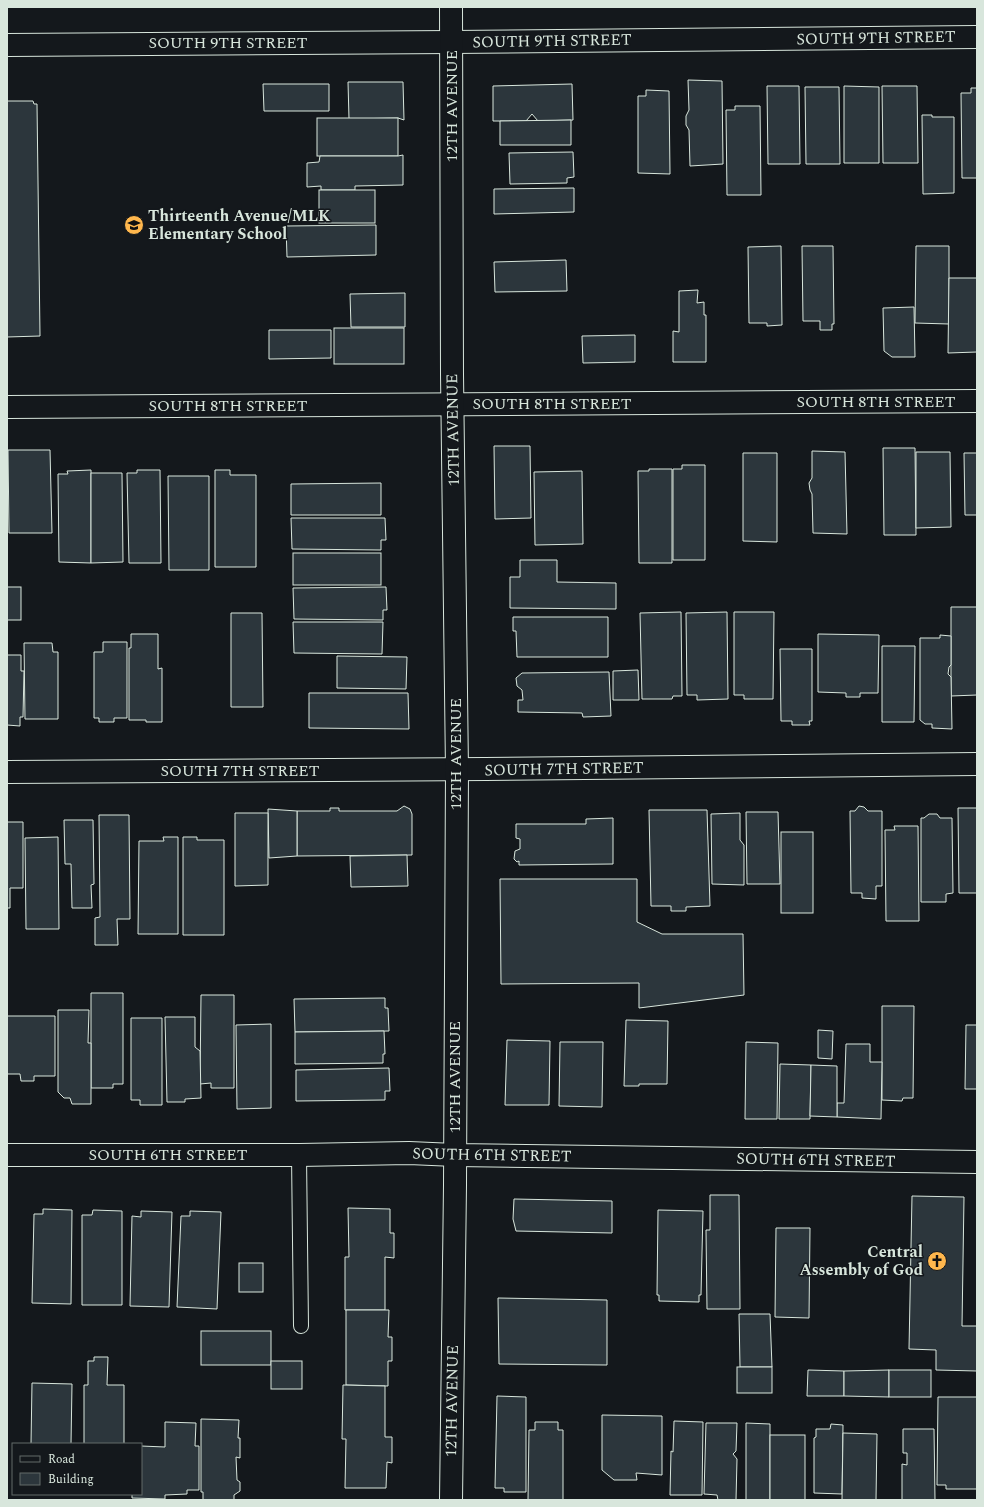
<svg xmlns="http://www.w3.org/2000/svg" width="984" height="1507" viewBox="0 0 984 1507" font-family="Spectral,serif">
	<style>
		.building { fill: #2c363c; stroke: #d8e6dc }
		.lines { fill: none; stroke-linecap: round; stroke-linejoin: round }
		.lane-casing { stroke: #d8e6dc; stroke-width: 16 }
		.street-casing { stroke: #d8e6dc; stroke-width: 24 }
		.secondary-casing { stroke: #d8e6dc; stroke-width: 24 }
		.lane { stroke: #14181c; stroke-width: 14 }
		.street { stroke: #14181c; stroke-width: 22 }
		.secondary { stroke: #14181c; stroke-width: 22 }
		.labels { text-anchor: middle; dominant-baseline: central; stroke-width: 3; stroke-linejoin: round; paint-order: stroke }
		.street-label { font-size: 16px; fill: #d8e6dc; stroke: #14181c }
		.poi-label { font-size: 16px; font-weight: bold; fill: #d8e6dc; stroke: #14181c; text-anchor: start }
	</style>
	<rect width="100%" height="100%" fill="#14181c"/>
	<g class="building">
		<path d="M688,80L722,81L723,164L690,166L689,130L686,125V116L689,110Z"/>
		<path d="M348,82H403L404,120L398,118L349,119Z"/>
		<path d="M263,84H329V111H264Z"/>
		<path d="M572,84L573,120L538,121L532,114L526,121H493V86Z"/>
		<path d="M767,86H799L800,164H768Z"/>
		<path d="M844,86L879,87V163H844Z"/>
		<path d="M882,86H917L918,163H883Z"/>
		<path d="M805,87H839L840,164H806Z"/>
		<path d="M971,88H977V178H962L961,93H971Z"/>
		<path d="M646,90L669,91L670,174L638,173V96H646Z"/>
		<path d="M7,101H33L34,104H37L40,336L7,337Z"/>
		<path d="M735,106H760L761,195H727L726,110H735Z"/>
		<path d="M922,115H932V117H954V193L923,194Z"/>
		<rect x="317" y="118" width="81" height="38"/>
		<path d="M571,120V145H500V121Z"/>
		<path d="M573,152L574,177L567,178V183L510,184L509,153Z"/>
		<path d="M403,155V185L355,186V190H321V186L307,187V163L319,162L320,156H398Z"/>
		<path d="M574,188V212L494,214V189Z"/>
		<rect x="319" y="190" width="56" height="33"/>
		<path d="M376,225V255L287,257L286,226Z"/>
		<path d="M781,246L782,325L767,326V323H749L748,247Z"/>
		<path d="M802,246H833L834,324H832V330H820V321H803Z"/>
		<path d="M916,246H949V324L915,323Z"/>
		<path d="M566,260L567,291L495,292L494,262Z"/>
		<path d="M949,278H977V352L948,353Z"/>
		<path d="M698,290L697,303L704,302V315H706V362H673V331L679,332V291Z"/>
		<path d="M405,293V327H351L350,294Z"/>
		<path d="M914,307L915,357H892L884,351L883,308Z"/>
		<rect x="334" y="328" width="70" height="36"/>
		<path d="M269,330H331V358L269,359Z"/>
		<path d="M635,335V362L583,363L582,336Z"/>
		<path d="M494,446H530L531,518L495,519Z"/>
		<path d="M883,448H915L916,535H884Z"/>
		<path d="M8,450H50L52,533H9Z"/>
		<path d="M812,451L845,452L847,534L813,533L812,494L810,490L809,483L812,478Z"/>
		<path d="M916,452H950L951,527L916,528Z"/>
		<path d="M743,453H777V542L743,541Z"/>
		<path d="M964,453H977V515H965Z"/>
		<path d="M682,465H705V560H673V469H682Z"/>
		<path d="M649,469H672V563H639L638,471H649Z"/>
		<path d="M91,470V563L59,562L58,474H68L67,471Z"/>
		<path d="M137,470H160L161,563H129L127,473H137Z"/>
		<path d="M215,470H230V475H256V567H215Z"/>
		<path d="M582,471L583,544L535,545L534,472Z"/>
		<path d="M91,473H122L123,562L91,563Z"/>
		<path d="M168,476H209V570H169Z"/>
		<path d="M381,483V515H291V484Z"/>
		<path d="M291,518H385L386,540H381V550L292,549Z"/>
		<rect x="293" y="553" width="88" height="32"/>
		<path d="M520,560H557V582L616,583V609L510,608V577H520Z"/>
		<rect x="7" y="587" width="14" height="33"/>
		<path d="M386,587L387,610H383V620L294,619L293,588Z"/>
		<path d="M951,607H977V695L951,696Z"/>
		<path d="M681,612L682,696H673L672,699H642L640,613Z"/>
		<path d="M727,612L728,699L697,700V695H687L686,613Z"/>
		<path d="M734,612H774L773,699H744V695H734Z"/>
		<path d="M231,613H262L263,707H231Z"/>
		<path d="M513,617H608V657H517L516,631H513Z"/>
		<path d="M293,622H383L382,654L294,653Z"/>
		<path d="M131,634H158V669L162,668V722H146V720H129V648H131Z"/>
		<path d="M818,634L879,635L878,693H860V697H846V693L818,692Z"/>
		<path d="M940,635L951,636V665L949,667L948,674L951,677L952,729L932,728V724H925L920,720V638H940Z"/>
		<path d="M103,642H127V718H114V722H99V718H94V652H103Z"/>
		<path d="M24,643H52L53,652H58V719H25Z"/>
		<path d="M882,646H915L914,722H882Z"/>
		<path d="M780,649H812V721H809L810,725H792V721H781Z"/>
		<path d="M7,655H21V671H24L23,717H20V726L7,725Z"/>
		<path d="M337,656L407,657L406,689L337,688Z"/>
		<path d="M638,670L639,700H613V671Z"/>
		<path d="M609,672L611,716L583,717L582,713L518,712V700H523L522,690L517,686L516,678L522,673Z"/>
		<path d="M309,693H408L409,729L309,728Z"/>
		<path d="M404,806L410,809L412,814V855L297,856V811H330V808H339V811H397Z"/>
		<path d="M859,806L864,807L868,811H882V886H876V899L862,898V893H851L850,811H855Z"/>
		<path d="M958,808H977V893H959Z"/>
		<path d="M268,809L297,811V856L269,858Z"/>
		<path d="M649,810H707L710,906L686,907V911H671V906H651Z"/>
		<path d="M746,812H778L780,884H747Z"/>
		<path d="M235,813H268V885L235,886Z"/>
		<path d="M740,813V840L744,845V885L712,884L711,814Z"/>
		<path d="M929,814H937L940,818H952L953,893L946,894V902H921V818H924Z"/>
		<path d="M99,815H129L130,919H117L118,945H95V918L100,917Z"/>
		<path d="M613,818V864L519,865V861L517,862L514,859L515,851L520,849V839L516,838V824H586V819Z"/>
		<path d="M64,820H93L94,884L91,885L92,908H72L71,864H65Z"/>
		<path d="M7,822H23V888H10V908H7Z"/>
		<path d="M894,826H918L919,921H886L885,830H895Z"/>
		<rect x="781" y="832" width="32" height="81"/>
		<path d="M58,837L59,929H26L25,838Z"/>
		<path d="M163,837H178V934H138L139,841H164Z"/>
		<path d="M183,837H197V840H224V935H183Z"/>
		<path d="M407,855L408,886L351,887L350,856Z"/>
		<path d="M500,879H637V922L662,934H743L744,995L639,1008V983L501,984Z"/>
		<path d="M91,993H123V1084H113V1088H91Z"/>
		<path d="M201,995H234V1088H211V1083L200,1084Z"/>
		<path d="M385,998V1008H388L389,1031L295,1032L294,999Z"/>
		<path d="M882,1006H914L913,1098H903L902,1101L882,1100Z"/>
		<path d="M58,1010H89L88,1043H91V1104H72L70,1098H64L58,1092Z"/>
		<path d="M7,1016H55V1076H34V1081H21L20,1074H7Z"/>
		<path d="M165,1017H195V1047L200,1051L201,1098L185,1099V1102H167Z"/>
		<path d="M131,1018H162V1105H140V1100H131Z"/>
		<path d="M626,1020L668,1021L667,1084H639V1086H624Z"/>
		<path d="M271,1024V1108L237,1109L236,1025Z"/>
		<path d="M966,1025H977V1089H965Z"/>
		<path d="M818,1030L833,1031L832,1059L818,1058Z"/>
		<path d="M384,1031L385,1054H383V1063L295,1064V1032Z"/>
		<path d="M507,1040L550,1041L549,1105H505Z"/>
		<path d="M560,1042H603L602,1107L559,1106Z"/>
		<path d="M746,1042L778,1043L777,1119H745Z"/>
		<path d="M846,1044H870V1062H882L881,1119L837,1117V1103H844Z"/>
		<path d="M780,1064L811,1065L810,1119H779Z"/>
		<path d="M811,1065L837,1066V1117L810,1116Z"/>
		<path d="M389,1068L390,1091H385V1100L296,1101V1070Z"/>
		<path d="M710,1195H739L740,1309H707L706,1230H710Z"/>
		<path d="M912,1196L964,1197L962,1326H977V1371L936,1370V1350L909,1349Z"/>
		<path d="M514,1199L612,1201V1233L516,1231L513,1219Z"/>
		<path d="M348,1208L390,1209V1233H394V1258L385,1257V1310H345V1257H349Z"/>
		<path d="M43,1209L72,1210L71,1304L32,1303L34,1214H43Z"/>
		<path d="M93,1210L122,1211V1305H82V1215H92Z"/>
		<path d="M658,1210L703,1211L701,1295H699V1302L659,1301V1295H657Z"/>
		<path d="M141,1211L172,1212L169,1307L130,1306L132,1216L141,1217Z"/>
		<path d="M190,1211L221,1212L217,1309L177,1307L181,1216H190Z"/>
		<path d="M776,1228H810L809,1318L775,1317Z"/>
		<rect x="239" y="1263" width="24" height="29"/>
		<path d="M498,1298L607,1300V1365L499,1364Z"/>
		<path d="M346,1310H389L388,1337H392V1361H388V1386L346,1385Z"/>
		<path d="M739,1314H770L772,1367H740Z"/>
		<rect x="201" y="1331" width="70" height="34"/>
		<path d="M94,1357H108L107,1385H124V1444H84V1385H88V1361H94Z"/>
		<rect x="271" y="1361" width="31" height="28"/>
		<rect x="737" y="1367" width="35" height="26"/>
		<path d="M808,1370L844,1371V1396H807Z"/>
		<path d="M889,1370V1397L844,1396V1371Z"/>
		<rect x="889" y="1370" width="42" height="27"/>
		<path d="M32,1383L72,1384L71,1444H31Z"/>
		<path d="M343,1385L385,1386V1437H392V1463L387,1462L386,1488H345L346,1439H342Z"/>
		<path d="M497,1396L526,1397V1492H504V1488H495Z"/>
		<path d="M938,1397H977V1489H946V1485H937Z"/>
		<path d="M602,1415L662,1416V1475L636,1473L637,1480H614L602,1470Z"/>
		<path d="M201,1419L239,1420L238,1438H240V1458L236,1457L237,1480L240,1482V1491L234,1495V1500H203V1492H201Z"/>
		<path d="M674,1421L703,1422L702,1495H670L671,1451L673,1452Z"/>
		<path d="M165,1422L196,1423L195,1446H199V1490H187V1494L165,1495V1499L132,1498V1494H141V1446L165,1447Z"/>
		<path d="M535,1422H558V1430H563V1500H528L529,1430H535Z"/>
		<path d="M706,1423H737L736,1451L733,1454L737,1459L736,1500H718L717,1495L704,1494Z"/>
		<path d="M746,1423L770,1424V1500H746Z"/>
		<path d="M831,1424L843,1425L842,1494L814,1493V1438L816,1437V1429H830Z"/>
		<path d="M903,1429H934L935,1500H902V1464L907,1465V1453H903Z"/>
		<path d="M843,1433L877,1434L876,1500H842Z"/>
		<rect x="770" y="1435" width="35" height="65"/>
	</g>
	<g class="lines">
		<defs>
			<path id="lane" d="M299,1155L301,1326"/>
			<g id="street">
				<path d="M7,45L452,42L977,37"/>
				<path d="M7,407L977,401"/>
				<path d="M7,772L485,769L977,764"/>
				<path d="M7,1155H299L409,1153L455,1155L977,1162"/>
			</g>
			<path id="secondary" d="M451,1500L455,1185L457,770L452,374L451,7"/>
		</defs>
		<use href="#lane" class="lane-casing"/>
		<use href="#street" class="street-casing"/>
		<use href="#secondary" class="secondary-casing"/>
		<use href="#lane" class="lane"/>
		<use href="#street" class="street"/>
		<use href="#secondary" class="secondary"/>
	</g>
	<defs>
		<symbol id="school-disc" viewBox="-11 -11 22 22"><circle r="9.5" fill="#ffb74d" stroke="#14181c"/><path d="M0-5L7-2L0 1L-7-2ZM-4 1L0 2.5L4 1V4Q0 6-4 4Z" fill="#111"/></symbol>
		<symbol id="church-disc" viewBox="-11 -11 22 22"><circle r="9.5" fill="#ffb74d" stroke="#14181c"/><path d="M-1.2-6h2.4v3.5h3.3v2.4h-3.3V6h-2.4V-.1h-3.3v-2.4h3.3Z" fill="#111"/></symbol>
	</defs>
	<g fill-rule="evenodd">
		<use href="#school-disc" x="123" y="214" width="22" height="22"/>
		<use href="#church-disc" x="926" y="1250" width="22" height="22"/>
	</g>
	<g class="labels">
		<g class="street-label">
			<text transform="translate(876 38) rotate(-1)">SOUTH 9TH STREET</text>
			<text transform="translate(552 41) rotate(-1)">SOUTH 9TH STREET</text>
			<text x="228" y="43">SOUTH 9TH STREET</text>
			<text transform="translate(452 106) rotate(-90)">12TH AVENUE</text>
			<text x="876" y="402">SOUTH 8TH STREET</text>
			<text x="552" y="404">SOUTH 8TH STREET</text>
			<text x="228" y="406">SOUTH 8TH STREET</text>
			<text transform="translate(453 430) rotate(-91)">12TH AVENUE</text>
			<text transform="translate(456 754) rotate(-90)">12TH AVENUE</text>
			<text transform="translate(564 769) rotate(-1)">SOUTH 7TH STREET</text>
			<text x="240" y="771">SOUTH 7TH STREET</text>
			<text transform="translate(455 1077) rotate(-90)">12TH AVENUE</text>
			<text x="168" y="1155">SOUTH 6TH STREET</text>
			<text transform="translate(492 1155) rotate(1)">SOUTH 6TH STREET</text>
			<text transform="translate(816 1160) rotate(1)">SOUTH 6TH STREET</text>
			<text transform="translate(452 1401) rotate(-89)">12TH AVENUE</text>
		</g>
		<g class="poi-label">
			<text x="148" y="216">Thirteenth Avenue/MLK<tspan x="148" dy="18">Elementary School</tspan></text>
			<text x="923" y="1252" text-anchor="end">Central<tspan x="923" dy="18">Assembly of God</tspan></text>
		</g>
	</g>
	<rect width="984" height="1507" fill="none" stroke="#d8e6dc" stroke-width="16"/>
	<rect x="12" y="1443" width="130" height="52" fill="#14181c" stroke="#626a69"/>
	<rect x="20" y="1456" width="20" height="6" fill="#14181c" stroke="#626a69"/>
	<text x="48" y="1463" font-size="12" fill="#d8e6dc">Road</text>
	<rect x="20" y="1473" width="20" height="12" fill="#2c363c" stroke="#626a69"/>
	<text x="48" y="1483" font-size="12" fill="#d8e6dc">Building</text>
</svg>
